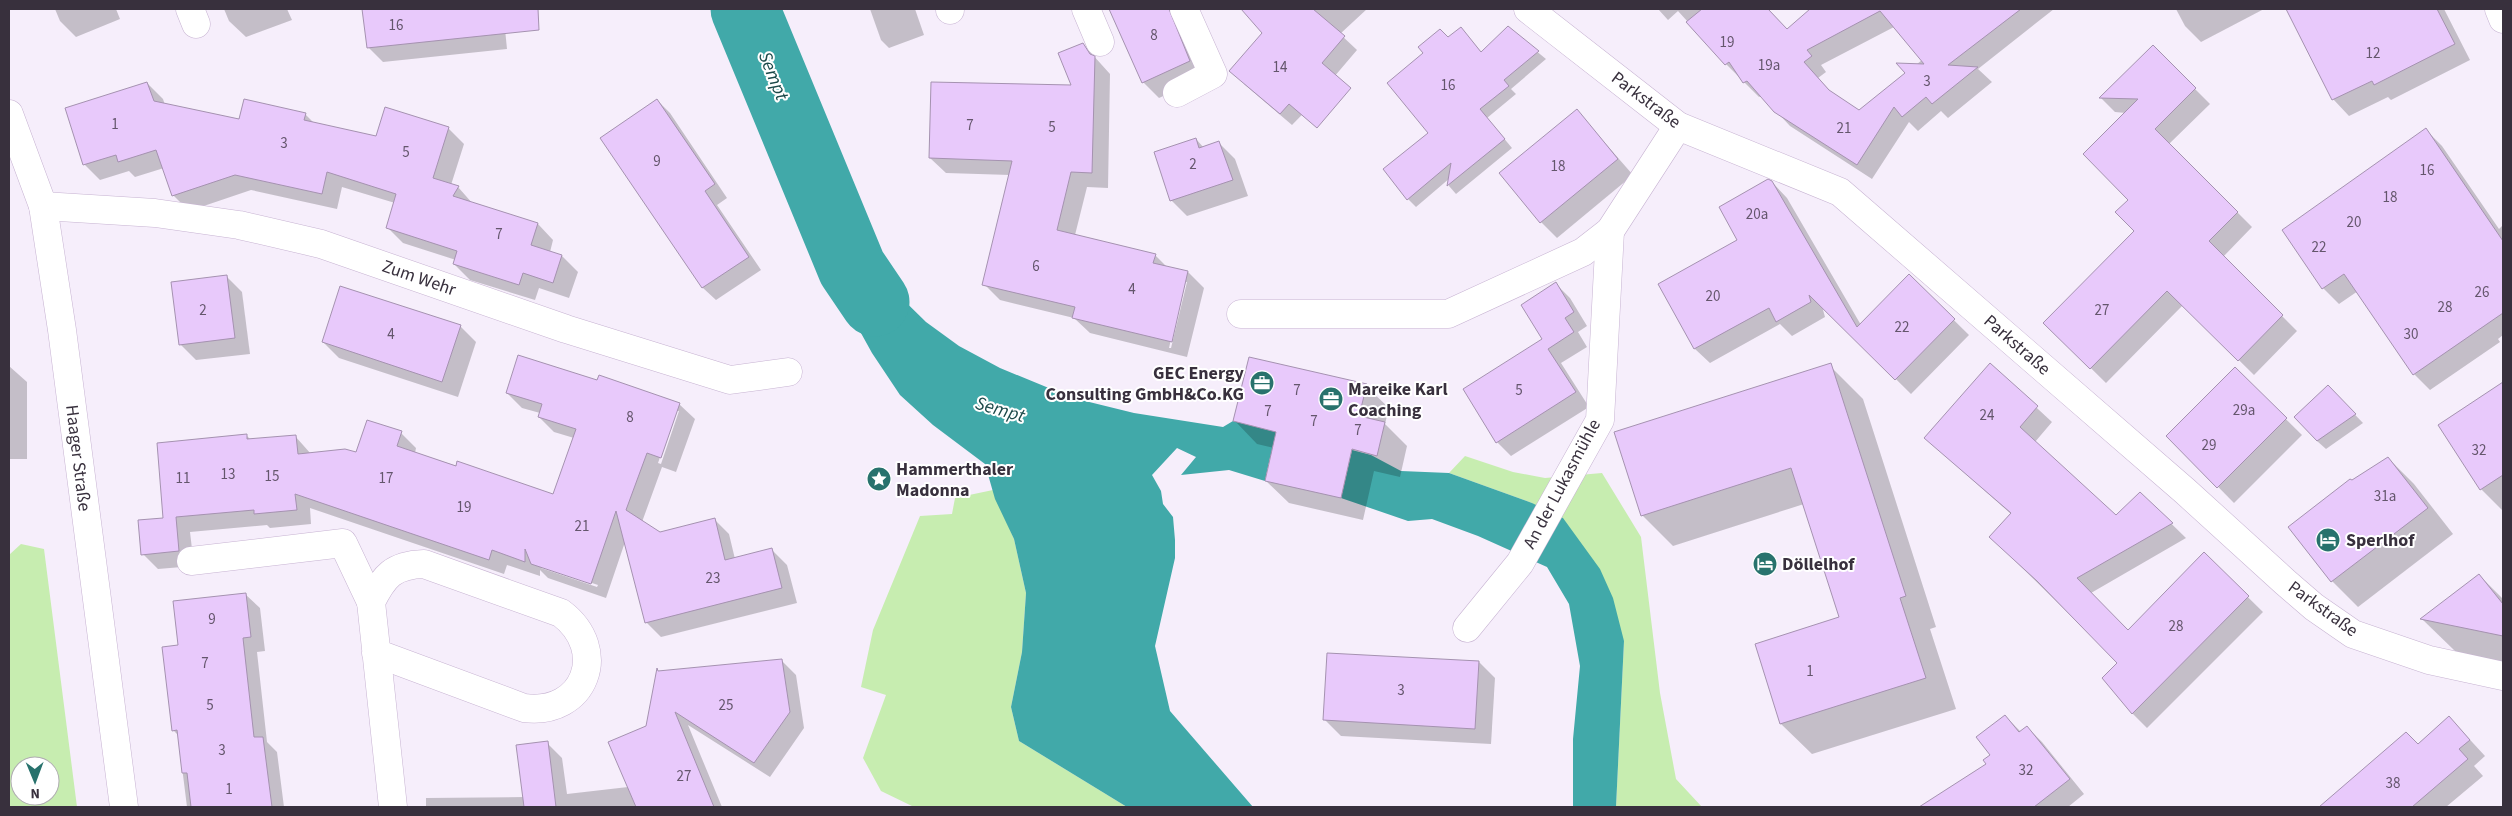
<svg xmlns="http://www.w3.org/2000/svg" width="2512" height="816" viewBox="0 0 2512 816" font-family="'Source Sans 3',sans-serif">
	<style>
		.green { fill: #c7edb0; fill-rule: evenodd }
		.water { fill: #41a9a9 }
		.shadow { fill: #0003; fill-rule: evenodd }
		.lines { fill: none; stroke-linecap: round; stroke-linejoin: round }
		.river { stroke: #41a9a9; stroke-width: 69 }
		.building { fill: #e8c9fb; stroke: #a592b0; fill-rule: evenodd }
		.minor-casing { stroke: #c7b3d2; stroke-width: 29 }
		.minor { stroke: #fff; stroke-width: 28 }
		.labels { text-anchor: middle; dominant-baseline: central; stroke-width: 4; stroke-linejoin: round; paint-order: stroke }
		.number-label { font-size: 15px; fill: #64566c }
		.street-label { font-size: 18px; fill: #38303d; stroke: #fff }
		.poi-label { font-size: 18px; font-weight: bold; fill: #38303d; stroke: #fff; text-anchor: start }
		.water-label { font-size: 19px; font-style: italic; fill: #1c4a4a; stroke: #fff }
	</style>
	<rect width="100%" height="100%" fill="#f6eefb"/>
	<g class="green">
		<path d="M1465,456L1513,472L1545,478L1602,473L1641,537L1660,693L1676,779L1702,807H1616L1624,641L1532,503L1449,473Z"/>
		<path d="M993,490L1014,539L1026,593L1022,652L1011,707L1019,741L1127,807H914L881,791L863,758L886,695L861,687L873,630L920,516L952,514L955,498Z"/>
		<path d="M21,544L44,549L77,807H9V555ZM20,766H50V796H20Z"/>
	</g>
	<g class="water">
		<path d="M814,215L848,222L869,246L876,273L926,322L959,346L1000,368L1073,398L1134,413L1223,427L1233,421L1284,433L1270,458L1265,481L1229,470L1181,475L1196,457L1177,448L1152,475L1161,491L1163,504L1173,517L1175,540V558L1155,646L1170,711L1253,807H1127L1019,741L1011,707L1022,652L1026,593L1014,539L995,499L985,464L933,425L900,395L872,353L846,306L829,262Z"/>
		<path d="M1352,450L1371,455L1401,471L1449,473L1532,503L1563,518L1600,569L1613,598L1624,641L1616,807H1573V739L1580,666L1569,604L1547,567L1478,536L1432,519L1408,521L1341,498Z"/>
	</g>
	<g class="shadow">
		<path d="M55,9H116L120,19L76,37L60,21Z"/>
		<path d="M224,9H287L292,20L246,37L229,21Z"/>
		<path d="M364,9H503L507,49L383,62L368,47Z"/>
		<path d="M870,9H915L924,35L889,48L881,40Z"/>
		<path d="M1118,9H1184L1205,77L1159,98L1143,82L1111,12Z"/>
		<path d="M1243,9H1367L1340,34L1357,50L1334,77L1337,79L1292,125L1244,84L1264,33Z"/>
		<path d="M1658,9H1768L1788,30L1812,9H2054L1978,69L1992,82L1948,118L1941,111L1918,131L1909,122L1872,179L1790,126L1762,96L1759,97L1726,64L1678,11L1668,20ZM1894,27L1922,60L1859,111L1833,94L1818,78L1826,72L1821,65Z"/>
		<path d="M2176,9H2264L2201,42L2185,26Z"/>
		<path d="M2287,9H2338L2345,15L2358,9H2444L2470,60L2391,100L2388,97L2349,116L2333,99Z"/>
		<path d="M1508,28L1546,59L1511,89L1516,94L1487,118L1512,148L1456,194L1449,186L1450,178L1416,207L1408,199L1429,133L1449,38L1461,29L1482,53Z"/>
		<path d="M1083,44L1110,74L1108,188L1087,187L1075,235L1155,255L1167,267L1188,272L1204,288L1187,357L1090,333L1074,318L1000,300L984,284L1010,175L946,173L930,158L1073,86ZM1184,282H1187L1171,348H1169Z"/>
		<path d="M2153,47L2210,104L2169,144L2252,227L2223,257L2297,331L2254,375L2183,305L2106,383L2045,323L2136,231L2129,200L2126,113L2115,112L2101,98Z"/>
		<path d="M147,83L163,99L165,105L240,121L305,114L315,124L377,137L448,128L464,144L451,185L458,187L473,204L538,224L553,240L550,252L562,256L578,272L569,298L539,288L535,300L470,280L454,264L456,260L403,243L387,227L395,203L342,187L337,209L251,190L189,211L173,195L164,168L135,177L129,171L100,180L84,164Z"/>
		<path d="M657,100L670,113L727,198L717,205L761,270L716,300L703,288L601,138Z"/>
		<path d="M1577,111L1633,175L1557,238L1541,222Z"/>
		<path d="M2426,130L2442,146L2499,229L2503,225V335L2498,339L2500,342L2430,390L2414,374L2358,291L2339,304L2323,288Z"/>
		<path d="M1196,139L1204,148L1219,143L1235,159L1248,196L1187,216L1171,200Z"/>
		<path d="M1772,182L1787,198L1861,325L1909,276L1969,335L1911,394L1822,306L1825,317L1792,336L1780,324L1710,363L1695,349L1660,285L1739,240Z"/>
		<path d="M226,276L242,292L250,354L196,360L180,344Z"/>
		<path d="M1556,284L1570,298L1587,326L1578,332L1587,347L1561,363L1589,407L1511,456L1497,442L1544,340Z"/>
		<path d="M460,326L476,342L458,397L339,358L323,342Z"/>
		<path d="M1990,365L2052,422L2035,442L2116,517L2140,493L2186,538L2091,593L2128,631L2204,554L2263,612L2147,728L2132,713L2119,663L2005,551L2011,514L1941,452Z"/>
		<path d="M9,366L27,382V459H9Z"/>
		<path d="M1832,368L1863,399L1936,627L1930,629L1956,709L1812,754L1781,724L1756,645L1841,618L1804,504L1673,546L1642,515Z"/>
		<path d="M2235,369L2302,435L2234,503L2168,436Z"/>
		<path d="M598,382L679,404L695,419L676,472L662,467L642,522L660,533L714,519L729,534L735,559L772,550L787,565L797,603L661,637L646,622L625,542L606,598L548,578L540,570V576L507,565L504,574L310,508L311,524L270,528L267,525L190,532L194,566L158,569L143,554L165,519L246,435L251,440L295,436L311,454H357L401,433L416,448L415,453L554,496L574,438L554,432L539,417L540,413L522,408L507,393ZM676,411H679L661,464L658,463ZM541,566L598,585L597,587L541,568Z"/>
		<path d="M2503,384V511L2481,489L2439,425Z"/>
		<path d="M1366,386L1389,408L1385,424L1407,446L1400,477L1374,471L1363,520L1289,503L1266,481L1274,448L1257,444L1235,421Z"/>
		<path d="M2336,395L2363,423L2326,449L2317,441Z"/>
		<path d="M2388,458L2414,484L2453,534L2358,607L2332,581L2352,482Z"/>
		<path d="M2479,575L2503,599V662L2456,652L2422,619Z"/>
		<path d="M245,594L260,608L265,651L257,652L267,742L277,752L284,807H187L178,735L173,730L179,646Z"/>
		<path d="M781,660L796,675L804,728L770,777L688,725L722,807H426V798L524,797L547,743L562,758L567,794L628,787L647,727L659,672Z"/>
		<path d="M1479,662L1495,678L1491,744L1341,736L1325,720Z"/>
		<path d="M2005,716L2021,732L2027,727L2042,742L2084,794L2068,807H1921L1988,765Z"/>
		<path d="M2449,717L2485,756L2474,766L2483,776L2446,807H2321L2406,734L2417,745Z"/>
	</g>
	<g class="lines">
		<path class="river" d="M745,9L852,268L875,302"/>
	</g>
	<g class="building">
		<path d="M362,9H538L539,30L367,48Z"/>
		<path d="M1109,9H1169L1190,61L1142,83Z"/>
		<path d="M1241,9H1313L1345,36L1322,63L1351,88L1317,128L1289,104L1280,114L1229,71L1262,33Z"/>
		<path d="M1702,9H1768L1787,29L1810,9H2021L1948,65L1978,67L1932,104L1926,97L1902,117L1894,107L1857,165L1774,112L1747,81L1743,83L1729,62L1725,65L1686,22ZM1880,11L1924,64L1896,63L1905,73L1859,110L1829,90L1804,62L1812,56L1807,50Z"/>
		<path d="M2286,9H2437L2455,44L2374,85L2372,81L2332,100Z"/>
		<path d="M1508,26L1539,51L1504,80L1509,86L1480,109L1505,139L1447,186L1451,163L1407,200L1383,169L1428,133L1387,83L1423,53L1418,47L1440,29L1448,37L1461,27L1481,52Z"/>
		<path d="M1083,43L1090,54L1095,56L1092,173L1071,172L1057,230L1156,254L1153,263L1188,271L1172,342L1072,318L1075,307L982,285L1012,161L929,158L931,82L1071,85L1058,53Z"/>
		<path d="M2153,45L2196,88L2155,129L2238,212L2209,241L2283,315L2238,361L2167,291L2090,369L2043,323L2134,231L2115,212L2128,200L2083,154L2138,99L2099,98Z"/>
		<path d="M147,82L154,101L239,119L244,99L306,113L304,120L376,136L385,107L449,127L433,178L459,186L453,196L538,223L531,245L562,255L553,283L523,273L519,285L453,264L457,251L386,228L396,194L327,172L322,194L235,175L172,196L156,150L118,162L116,155L83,165L65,108Z"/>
		<path d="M657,99L715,184L705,191L749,257L702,288L600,138Z"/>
		<path d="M1577,109L1618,159L1540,223L1499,173Z"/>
		<path d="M2426,128L2503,241V313L2413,375L2344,274L2322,289L2282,230Z"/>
		<path d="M1196,138L1199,148L1219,141L1233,180L1170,201L1154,152Z"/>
		<path d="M1768,179L1772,181L1857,327L1909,274L1955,319L1895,380L1809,295L1811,302L1776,322L1769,308L1694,349L1658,284L1737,240L1719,207Z"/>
		<path d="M227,275L235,338L179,345L171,282Z"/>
		<path d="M1556,282L1574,312L1565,318L1574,332L1548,349L1576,392L1496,443L1463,389L1542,339L1521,305Z"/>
		<path d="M340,286L461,325L442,382L322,342Z"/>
		<path d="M518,355L597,380L599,375L680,403L661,458L647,453L626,510L660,532L715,518L725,560L772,548L782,588L645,623L616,511L591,584L531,564L525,549V562L492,550L489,560L295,494L297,510L254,514V510L176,517L179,551L141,555L138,520L163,518L157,443L247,434V439L296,435L298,454L345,449L356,452L367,420L402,431L397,446L456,466L457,461L553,494L576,429L538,417L542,404L506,393Z"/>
		<path d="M1249,357L1367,384L1359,416L1385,422L1377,456L1352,449L1341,498L1265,481L1276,432L1233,421Z"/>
		<path d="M1831,363L1906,596L1900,598L1926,678L1780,724L1755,644L1839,617L1791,468L1641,516L1614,432Z"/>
		<path d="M1990,363L2038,406L2020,427L2116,515L2140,492L2173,523L2077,578L2128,630L2204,552L2249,596L2132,714L2102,678L2117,663L2037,581L1989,537L2011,513L1924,438Z"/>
		<path d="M2235,367L2287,418L2217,488L2166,436Z"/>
		<path d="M2503,382V475L2480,490L2438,425Z"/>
		<path d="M2328,385L2356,414L2317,441L2294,417Z"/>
		<path d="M2388,457L2428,508L2331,582L2288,527L2350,479L2352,480Z"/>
		<path d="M2479,574L2503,604V636L2420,619Z"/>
		<path d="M246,593L251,637L243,638L254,737H263L272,807H191L187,773H182L177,730L172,731L162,647L178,645L173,601Z"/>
		<path d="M1327,653L1479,661L1475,729L1323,720Z"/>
		<path d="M782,659L790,712L754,763L675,712L714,807H636L608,742L646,726L657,668L658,671Z"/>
		<path d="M2005,715L2019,732L2027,726L2070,779L2034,807H1919L1986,764L1983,760L1990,755L1976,737Z"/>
		<path d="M2449,716L2470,740L2459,749L2468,759L2412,807H2319L2406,732L2418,744Z"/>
		<path d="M548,741L556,807H524L516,745Z"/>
	</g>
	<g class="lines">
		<defs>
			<g id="minor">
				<path d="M190,9L196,24"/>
				<path d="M950,9V10"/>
				<path d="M1086,9L1100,42"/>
				<path d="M1528,9L1678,126L1840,192L2185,491L2285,582L2314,607L2353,634L2429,660L2503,676"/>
				<path d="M2499,9L2503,19"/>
				<path d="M1177,93L1213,74L1184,9"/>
				<path d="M9,114L43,206L62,330L124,807"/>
				<path d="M43,206L155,213L239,225L321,244L566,329L730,380L788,372"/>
				<path d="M1241,314H1448L1583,252L1610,231L1678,126"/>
				<path d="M191,561L343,543L371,602"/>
				<path d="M1467,628L1520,563L1600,420L1610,231"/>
				<path d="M376,653L524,708C585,716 610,650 561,613L424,564C393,565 384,576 371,602L393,807"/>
			</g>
		</defs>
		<use href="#minor" class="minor-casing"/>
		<use href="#minor" class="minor"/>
	</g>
	<defs>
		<symbol id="office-disc" viewBox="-11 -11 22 22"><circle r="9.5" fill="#28726d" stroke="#fff"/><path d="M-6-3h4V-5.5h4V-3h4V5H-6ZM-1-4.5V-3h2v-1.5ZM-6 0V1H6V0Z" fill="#fff"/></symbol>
		<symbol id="sight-disc" viewBox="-11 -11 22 22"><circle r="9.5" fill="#28726d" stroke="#fff"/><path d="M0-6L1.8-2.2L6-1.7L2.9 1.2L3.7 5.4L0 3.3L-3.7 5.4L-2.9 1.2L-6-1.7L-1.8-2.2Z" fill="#fff"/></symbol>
		<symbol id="hotel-disc" viewBox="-11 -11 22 22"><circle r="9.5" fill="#28726d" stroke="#fff"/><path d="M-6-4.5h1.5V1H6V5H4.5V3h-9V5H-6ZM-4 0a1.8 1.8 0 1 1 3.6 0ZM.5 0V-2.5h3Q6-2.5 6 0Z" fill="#fff"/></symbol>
	</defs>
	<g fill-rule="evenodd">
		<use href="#office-disc" x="1248" y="369" width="28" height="28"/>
		<use href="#office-disc" x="1317" y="385" width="28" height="28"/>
		<use href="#sight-disc" x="865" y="465" width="28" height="28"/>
		<use href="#hotel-disc" x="2314" y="526" width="28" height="28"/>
		<use href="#hotel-disc" x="1751" y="550" width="28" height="28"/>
	</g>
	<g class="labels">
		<g class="number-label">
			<text x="396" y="25">16</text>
			<text x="1154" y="35">8</text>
			<text x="1727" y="42">19</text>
			<text x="2373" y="53">12</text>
			<text x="1769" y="65">19a</text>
			<text x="1280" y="67">14</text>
			<text x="1927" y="81">3</text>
			<text x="1448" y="85">16</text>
			<text x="115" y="124">1</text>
			<text x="970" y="125">7</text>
			<text x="1052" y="127">5</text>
			<text x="1844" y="128">21</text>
			<text x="284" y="143">3</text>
			<text x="406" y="152">5</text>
			<text x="657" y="161">9</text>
			<text x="1193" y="164">2</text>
			<text x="1558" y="166">18</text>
			<text x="2427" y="170">16</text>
			<text x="2390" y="197">18</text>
			<text x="1757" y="214">20a</text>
			<text x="2354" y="222">20</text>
			<text x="499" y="234">7</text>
			<text x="2319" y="247">22</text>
			<text x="1036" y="266">6</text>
			<text x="1132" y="289">4</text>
			<text x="2482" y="292">26</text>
			<text x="1713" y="296">20</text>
			<text x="2445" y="307">28</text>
			<text x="203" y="310">2</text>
			<text x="2102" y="310">27</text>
			<text x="1902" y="327">22</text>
			<text x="391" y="334">4</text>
			<text x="2411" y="334">30</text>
			<text x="1297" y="390">7</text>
			<text x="1519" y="390">5</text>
			<text x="2244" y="410">29a</text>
			<text x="1268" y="411">7</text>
			<text x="1987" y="415">24</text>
			<text x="630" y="417">8</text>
			<text x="1314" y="421">7</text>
			<text x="1358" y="430">7</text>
			<text x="2209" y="445">29</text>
			<text x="2479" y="450">32</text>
			<text x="228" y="474">13</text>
			<text x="272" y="476">15</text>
			<text x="183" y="478">11</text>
			<text x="386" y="478">17</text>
			<text x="2385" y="496">31a</text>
			<text x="464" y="507">19</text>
			<text x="582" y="526">21</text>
			<text x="713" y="578">23</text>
			<text x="212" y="619">9</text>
			<text x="2176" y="626">28</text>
			<text x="205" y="663">7</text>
			<text x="1810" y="671">1</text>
			<text x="1401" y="690">3</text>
			<text x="210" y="705">5</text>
			<text x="726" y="705">25</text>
			<text x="222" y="750">3</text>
			<text x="2026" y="770">32</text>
			<text x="684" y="776">27</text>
			<text x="2393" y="783">38</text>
			<text x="229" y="789">1</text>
		</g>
		<g class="street-label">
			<text transform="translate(1646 100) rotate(37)">Parkstraße</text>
			<text transform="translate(419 278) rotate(19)">Zum Wehr</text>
			<text transform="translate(2017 345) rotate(41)">Parkstraße</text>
			<text transform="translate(78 458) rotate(83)">Haager Straße</text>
			<text transform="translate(1562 484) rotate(-62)">An der Lukasmühle</text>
			<text transform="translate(2323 609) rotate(36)">Parkstraße</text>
		</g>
		<g class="poi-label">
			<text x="1244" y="373" text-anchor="end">GEC Energy<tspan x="1244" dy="21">Consulting GmbH&amp;Co.KG</tspan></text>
			<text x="1348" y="389">Mareike Karl<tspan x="1348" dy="21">Coaching</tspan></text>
			<text x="896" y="469">Hammerthaler<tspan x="896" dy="21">Madonna</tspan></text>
			<text x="2346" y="540">Sperlhof</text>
			<text x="1782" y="564">Döllelhof</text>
		</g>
		<g class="water-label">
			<text transform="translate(773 76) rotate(68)">Sempt</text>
			<text transform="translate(1000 410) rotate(16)">Sempt</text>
		</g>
	</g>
	<rect width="2512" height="816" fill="none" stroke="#38303d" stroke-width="20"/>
	<g transform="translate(35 781) rotate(179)"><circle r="24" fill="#ffffff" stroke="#afacb1"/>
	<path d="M0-4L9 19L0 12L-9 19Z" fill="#28726d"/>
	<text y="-8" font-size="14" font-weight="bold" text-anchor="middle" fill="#38303d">N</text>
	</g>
</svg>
